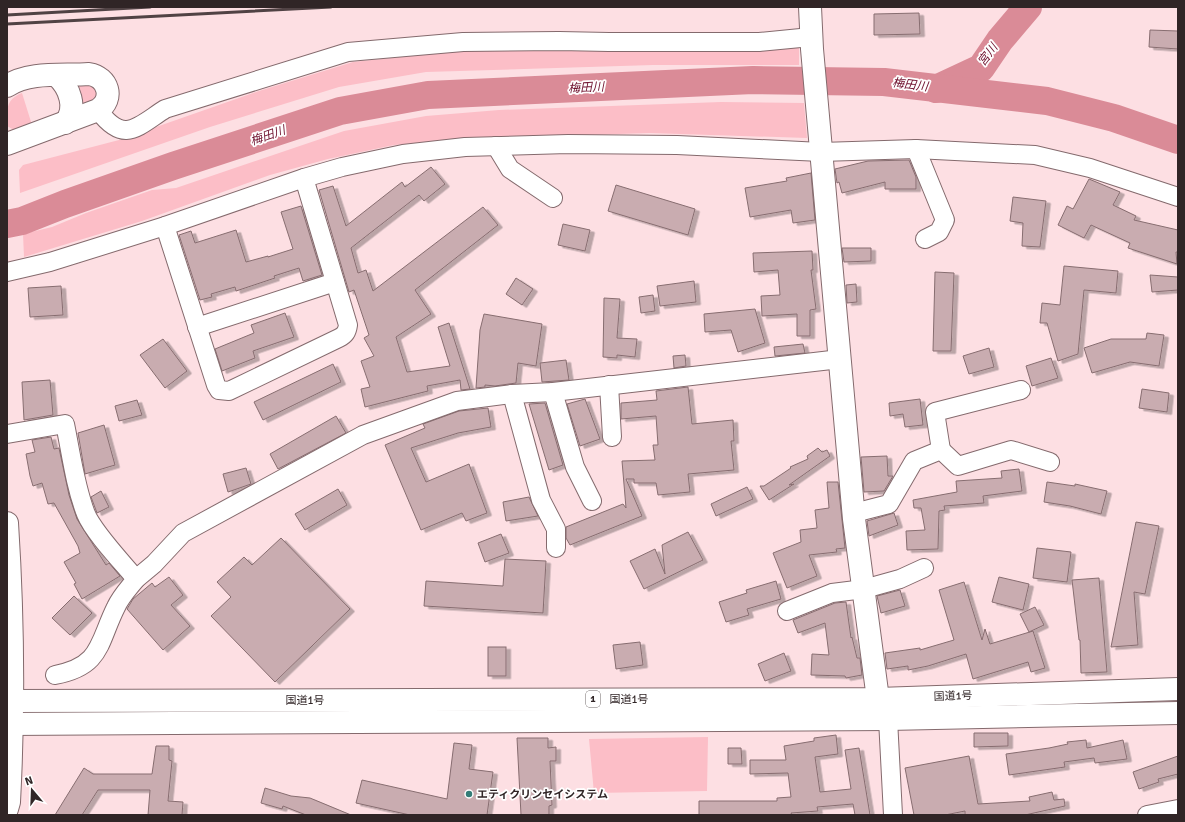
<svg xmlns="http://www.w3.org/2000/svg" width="1185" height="822" viewBox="0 0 1185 822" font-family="Signika,'Noto Sans JP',sans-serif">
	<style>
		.green { fill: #fcbec7 }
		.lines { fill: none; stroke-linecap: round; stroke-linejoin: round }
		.river { stroke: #da8b97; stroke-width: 28 }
		.building { fill: #c9acb0; stroke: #876d70; filter: url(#shadow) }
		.street-casing { stroke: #846a6d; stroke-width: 20 }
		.secondary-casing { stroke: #846a6d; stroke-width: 24 }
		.highway-casing { stroke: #846a6d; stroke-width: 24 }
		.street { stroke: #fff; stroke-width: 18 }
		.secondary { stroke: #fff; stroke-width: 22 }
		.highway { stroke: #fff; stroke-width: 22 }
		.rail { stroke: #504244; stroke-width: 3 }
		.poi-dot { fill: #337c77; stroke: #fff; stroke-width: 1.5 }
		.labels { text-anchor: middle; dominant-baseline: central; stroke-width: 3.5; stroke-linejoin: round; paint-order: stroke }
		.shield { fill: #fff; stroke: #6e6667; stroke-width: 1 }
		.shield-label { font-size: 10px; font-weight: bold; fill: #302526 }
		.street-label { font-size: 11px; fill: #302526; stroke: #fff }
		.poi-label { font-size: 11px; font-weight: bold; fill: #302526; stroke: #fff; text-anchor: start }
		.water-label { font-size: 12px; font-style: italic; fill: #6f112e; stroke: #fff }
	</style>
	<defs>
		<filter id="shadow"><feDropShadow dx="4.5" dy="2.5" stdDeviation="0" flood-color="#0004"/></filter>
	</defs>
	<rect width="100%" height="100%" fill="#fddfe3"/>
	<g class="green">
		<path d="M799,46V65H653L426,72L339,87L210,127L20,193L19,170L23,165L119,140L259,91L353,62L465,50Z"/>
		<path d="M88,84L95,87L99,97L81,109L75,85Z"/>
		<path d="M22,93L32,125L14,130L7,126C7,110 5,100 22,93Z"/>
		<path d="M721,102L804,103L807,138L650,133L460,139L394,145L328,159L270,175L142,221L24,257L23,234L52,227L86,213L152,190L176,188L344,131L426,116L499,110Z"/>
		<path d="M708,737L707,791L594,793L589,739Z"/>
	</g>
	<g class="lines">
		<g class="river">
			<path d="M936,89L981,68L1000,40L1028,7"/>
			<path d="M7,224L22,221L65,204L173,166L340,111L428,95L753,80L884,82L1047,101L1114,118L1178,140"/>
		</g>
	</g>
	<g class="building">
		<path d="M919,13L920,34L874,35V14Z"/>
		<path d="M1150,30L1178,31V49L1149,47Z"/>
		<path d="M909,160L916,177V189H885V182L842,193L839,182L837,183L835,169L868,161Z"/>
		<path d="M431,167L445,184L424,201L419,195L351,248L358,273L366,270L373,291L483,207L498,225L415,290L431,314L396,337L407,372L450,366L438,327L449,323L470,389L461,390L460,380L427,386L428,391L365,407L361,389L370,387L361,361L374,356L364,338L369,335L354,290L349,292L319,190L333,186L346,226L402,182L405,187Z"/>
		<path d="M811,173L815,220L793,223L791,210L750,217L745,188L787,181L786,178Z"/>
		<path d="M1089,179L1120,192L1113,205L1136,216L1134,220L1178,230V252H1176L1177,264L1128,248L1130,243L1091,225L1084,238L1058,225L1067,206L1073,209Z"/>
		<path d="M616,185L695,209L688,235L608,211Z"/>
		<path d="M1013,197L1046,201L1040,247L1022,246L1023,223L1010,221Z"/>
		<path d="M301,206L322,275L303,281L299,268L274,276L275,278L236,291L235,287L211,294L212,297L200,300L179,235L191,231L195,243L236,230L246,262L268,256V257L293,249L281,212Z"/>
		<path d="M563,224L590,230L585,251L558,245Z"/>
		<path d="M842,248H871V261L844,262Z"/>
		<path d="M812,251L813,270H811L816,309L810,310V336H797V314L762,316L761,296L780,295L778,270L754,272L753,253Z"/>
		<path d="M1064,266L1118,271L1116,293L1084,290L1078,354L1058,361L1047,323H1040L1042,303L1060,305Z"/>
		<path d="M935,272L954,273L951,351H933Z"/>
		<path d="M1150,275L1178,277V290L1152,292Z"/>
		<path d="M516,278L533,289L522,305L506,294Z"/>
		<path d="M694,281L696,302L660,306L657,286Z"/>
		<path d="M856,284L857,302L847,303L846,285Z"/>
		<path d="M61,286L63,315L30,317L28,288Z"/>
		<path d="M653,295L655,311L641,313L639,297Z"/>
		<path d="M604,298L620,299L617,338L637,339L635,357L617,355V358L603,357Z"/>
		<path d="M755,309L765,343L738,352L731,330L705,332L704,314Z"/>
		<path d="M285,313L294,337L253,351L255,358L222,371L215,349L254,333L251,325Z"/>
		<path d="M484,314L542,324L536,366L518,363L516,383L495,386L485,385V387L476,388L480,330Z"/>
		<path d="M1147,333L1164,335L1159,366L1130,362L1092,373L1084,348L1111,339H1146Z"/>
		<path d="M163,339L187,371L165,388L140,355Z"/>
		<path d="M803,344L805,353L775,356L774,347Z"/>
		<path d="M989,348L994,367L969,374L963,356Z"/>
		<path d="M685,355L686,366L674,368L673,356Z"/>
		<path d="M1051,358L1058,378L1032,386L1026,366Z"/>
		<path d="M566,360L569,380L542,382L540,363Z"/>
		<path d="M333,364L341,382L263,420L254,402Z"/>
		<path d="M50,380L53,415L24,420L22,382Z"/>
		<path d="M688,387L692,424L733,420L734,441H731L734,470L688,474L690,492L658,495L656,483H634V479H626L642,516L570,545L566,538V527L623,504L626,508L622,461L655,460L653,445H658L656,416L621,419V403L657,400L656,391Z"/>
		<path d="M1142,389L1169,393L1167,412L1139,408Z"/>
		<path d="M585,399L600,439L580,446L567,404Z"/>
		<path d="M920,399L923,425L905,427L903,414L890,416L889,403Z"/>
		<path d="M137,400L142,415L119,421L115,406Z"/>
		<path d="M545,403L563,465L549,470L529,404Z"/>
		<path d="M488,408L491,427L458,433L411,448L426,482L469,464L487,513L466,521L462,513L421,530L385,445L425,428L423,424L459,411Z"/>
		<path d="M336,416L346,433L278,469L270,454Z"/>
		<path d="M104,425L115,465L85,474L78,433Z"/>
		<path d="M51,437L54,449L59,448L69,495L77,519L106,565L109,563L120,576L82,599L74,584L76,583L64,562L80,553L78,546L54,503L48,504L42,483L33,486L30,476L26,454L35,452L32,440Z"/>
		<path d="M818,448L822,452L827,450L830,456L789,485L794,484L769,500L760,486H764L791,468L790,467L808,459L807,456Z"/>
		<path d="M887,456L888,476H893L884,491L864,492L861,457Z"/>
		<path d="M246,468L251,484L228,492L223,474Z"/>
		<path d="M1019,469L1022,491L983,496L984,503L944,506L945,510L939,511L938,549L907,550L906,531L925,530L921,508H914L913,500L957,492L956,481L1002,478L1001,471Z"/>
		<path d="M827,482H838L845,548L836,549L837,552L809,555L817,576L787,588L773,553L801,542L800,530L817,528L815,510L829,508Z"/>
		<path d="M1047,482L1075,486V484L1107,491L1101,514L1070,506L1044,502Z"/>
		<path d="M747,487L753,499L716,516L711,504Z"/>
		<path d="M338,489L347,505L305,530L295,514Z"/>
		<path d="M101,491L109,507L97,513L91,497Z"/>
		<path d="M529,497L538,516L506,521L503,502Z"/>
		<path d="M894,513L898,525L869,536L867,521Z"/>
		<path d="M1136,522L1159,526L1145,594L1134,592L1138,645L1111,647Z"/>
		<path d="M688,532L703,560L644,589L630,561L655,549L665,574L662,545Z"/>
		<path d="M501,534L509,553L485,562L478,543Z"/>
		<path d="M281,538L350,609L275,682L211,616L231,597L217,582L244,557L252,565Z"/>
		<path d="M1037,548L1071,552L1067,582L1033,578Z"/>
		<path d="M505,559L546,561L543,613L424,606L426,581L503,586Z"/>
		<path d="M169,577L183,595L171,605L190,626L163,650L127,609L133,599L152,583L155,587Z"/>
		<path d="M999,577L1029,584L1023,610L992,602Z"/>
		<path d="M1099,578L1107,672L1081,673L1080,640H1079L1072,580Z"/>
		<path d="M776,581L781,599L747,609L749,615L726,622L719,602L747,593L746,590Z"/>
		<path d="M964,582L982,640L985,629L990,644L1033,631L1045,668L1031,672L1028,662L973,679L966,654L928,666L908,670V666L887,669L885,653L920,648V650L954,640L939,590Z"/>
		<path d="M900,590L905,606L881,613L877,596Z"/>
		<path d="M74,596L92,613L70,635L52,618Z"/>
		<path d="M846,602L851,638L852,637L857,658H860L862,675L846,678L845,676L811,675L812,654L829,655L825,623L798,633L793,620L835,603Z"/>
		<path d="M1035,607L1044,625L1029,632L1020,614Z"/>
		<path d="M640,642L643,665L616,669L613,645Z"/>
		<rect x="488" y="647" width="18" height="29"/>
		<path d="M784,653L791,671L765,681L758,664Z"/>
		<path d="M974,733H1008V746L974,747Z"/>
		<path d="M836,735L838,754L815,757L820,792L851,789L845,750L859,748L870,815H855L853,804L817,807L818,811L791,813L792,815H699V801H777V798L791,797L788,773L750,774V760H786L784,746L814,741V738Z"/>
		<path d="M517,738H548V748L556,747V761H550L552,805L549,806V815H521Z"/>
		<path d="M1086,740L1087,748L1123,740L1127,759L1095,763L1094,758L1064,762L1065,767L1009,775L1006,754L1049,748L1068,744L1067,742Z"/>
		<path d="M454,743L472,745L469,769L493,772L487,815H410L356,803L362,780L447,799Z"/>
		<path d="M156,746H169V760L172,761L168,801L183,802L182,815H148L150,790H98L82,815H55L84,768L93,774H152Z"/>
		<path d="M728,748H741L742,764H728Z"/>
		<path d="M969,756L978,804L1030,801L1029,797L1052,792L1054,800L1064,799L1065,806L1025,815H965V811L945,815H914L905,768Z"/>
		<path d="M1178,756V774L1158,779L1159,782L1139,789L1133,772Z"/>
		<path d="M265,788L291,796L310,798L351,815H306L283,806L282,809L261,803Z"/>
	</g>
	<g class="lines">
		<defs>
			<g id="street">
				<path d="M98,110C124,145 137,127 165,109L348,52L463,42L559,41L609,42H759L811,37"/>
				<path d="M496,146L510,169L553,198"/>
				<path d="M916,149L945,220L939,232L925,239"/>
				<path d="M165,226L216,385L219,390L229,391L339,338C345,335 347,332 348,325L304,178"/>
				<path d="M7,272L50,262L165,226L304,178L342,167L403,154L465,147L568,144L677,145L821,152L916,149L1035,155L1090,168L1178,197"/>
				<path d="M197,327L335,282"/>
				<path d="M609,385L612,437"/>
				<path d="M553,392L575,467L592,501"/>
				<path d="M512,394L541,500L556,529V548"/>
				<path d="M7,434L65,424C71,453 75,486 86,514C94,533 122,562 136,579C129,588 121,596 116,607C98,643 102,666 55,675"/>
				<path d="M941,450L935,412L1021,390"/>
				<path d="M854,513L889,504L914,461L941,450L958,466L1011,450L1050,462"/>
				<path d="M136,579L154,564L183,533L363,435L457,401L512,394L553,392L840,359"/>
				<path d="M787,611L832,593L864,589L900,579L924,568"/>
				<path d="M888,719L893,815"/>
				<path d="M1147,815L1178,809"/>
			</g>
			<g id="secondary">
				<path d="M810,7L812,49L854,519L878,699"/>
				<path d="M57,76C69,87 78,108 65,123"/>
				<path d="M7,86C30,71 63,76 89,74C108,77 115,99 98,110L7,144"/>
				<path d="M7,523C13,616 14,709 9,802L7,809"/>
			</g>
			<g id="highway">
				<path d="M7,701L878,699L1178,689"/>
				<path d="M7,724L888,719L1178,713"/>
			</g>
		</defs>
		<use href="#street" class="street-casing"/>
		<use href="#secondary" class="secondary-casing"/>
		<use href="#highway" class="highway-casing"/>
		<use href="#street" class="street"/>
		<use href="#secondary" class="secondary"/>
		<use href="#highway" class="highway"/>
		<g class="rail">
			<path d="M7,15L150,7"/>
			<path d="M7,24L331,7"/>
		</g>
	</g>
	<circle class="poi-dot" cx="469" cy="794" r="4"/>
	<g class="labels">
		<rect class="shield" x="586" y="691" width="14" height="16" rx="3"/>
		<g class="shield-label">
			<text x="593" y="699">1</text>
		</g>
		<g class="street-label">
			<text transform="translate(953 696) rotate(-2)">国道1号</text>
			<text x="629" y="699">国道1号</text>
			<text x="305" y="700">国道1号</text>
		</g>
		<g class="poi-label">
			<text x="477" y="794">エティクリンセイシステム</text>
		</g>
		<g class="water-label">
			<text transform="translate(988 55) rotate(-53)">宮川</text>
			<text transform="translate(910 85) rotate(7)">梅田川</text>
			<text transform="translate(586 88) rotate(-3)">梅田川</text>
			<text transform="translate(268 136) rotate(-19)">梅田川</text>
		</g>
	</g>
	<rect width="1185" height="822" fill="none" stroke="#302526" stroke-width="16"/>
	<g transform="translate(32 790) rotate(341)" stroke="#ffffff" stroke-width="3" paint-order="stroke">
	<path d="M0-3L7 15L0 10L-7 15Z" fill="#302526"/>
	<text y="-6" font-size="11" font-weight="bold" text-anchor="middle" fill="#302526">N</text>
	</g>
</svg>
